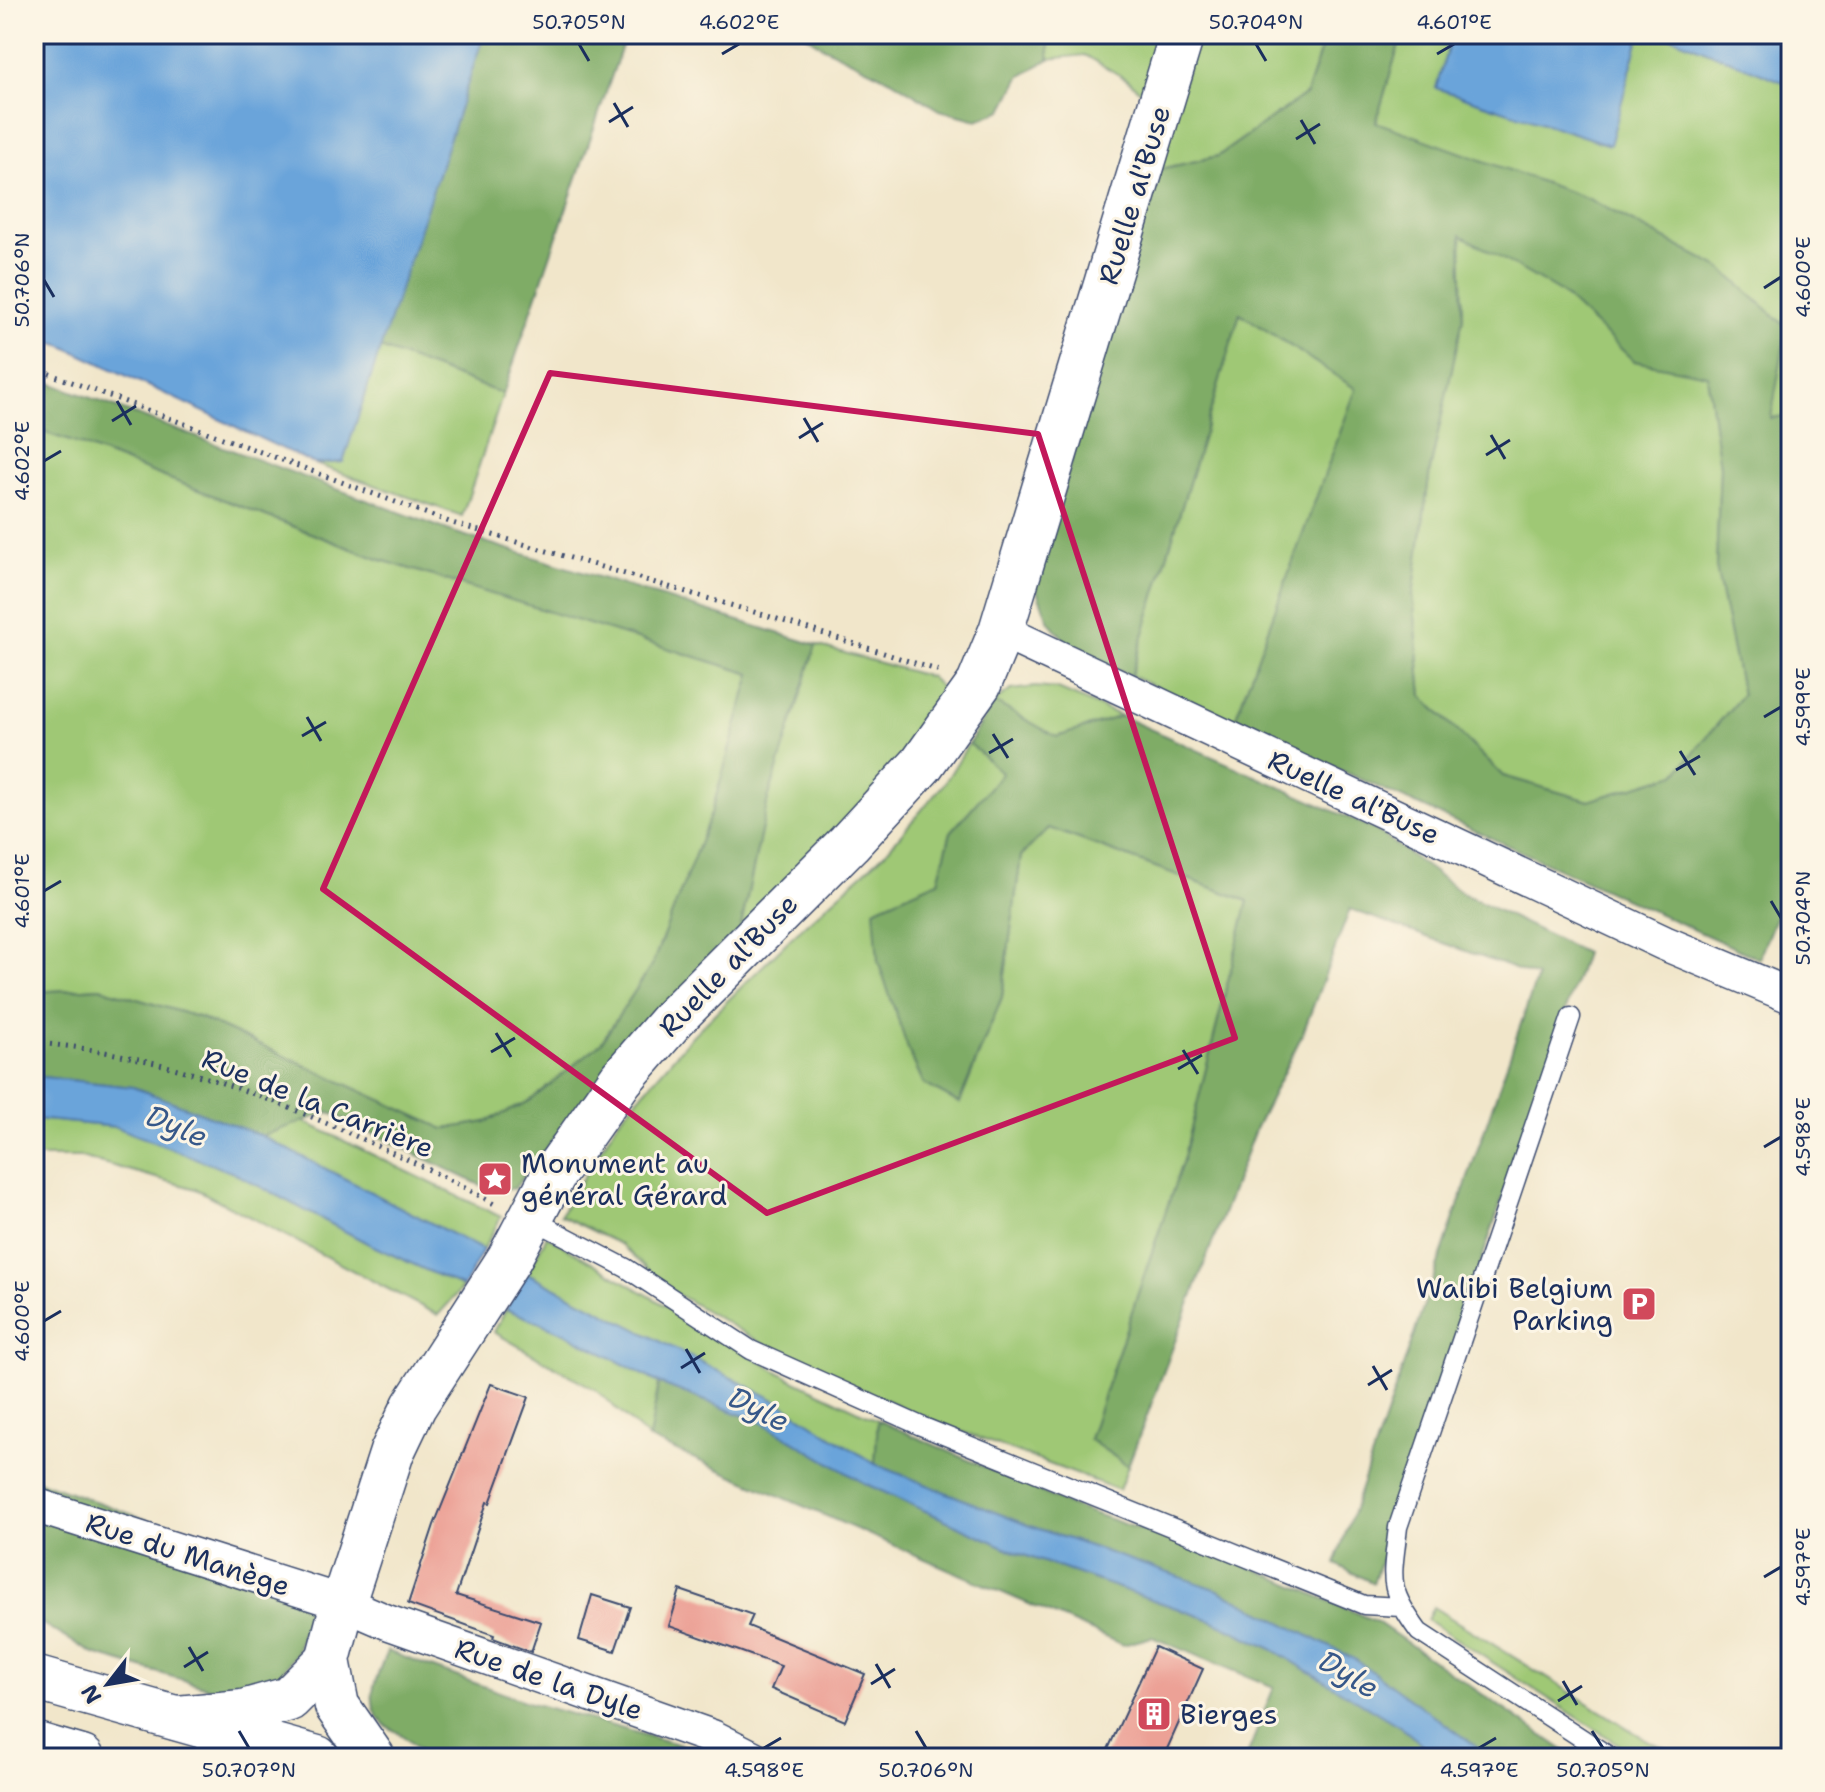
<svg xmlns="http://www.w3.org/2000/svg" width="1825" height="1792" viewBox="0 0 1825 1792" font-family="'Shantell Sans',sans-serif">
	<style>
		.green { fill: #9fc874; stroke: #5d7c69; stroke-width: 2 }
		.forest { fill: #7fac66; stroke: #4d6e62; stroke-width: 2; fill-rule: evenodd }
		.water { fill: #6ba4da; stroke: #436a9c; stroke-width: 2 }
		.building { fill: #eca196 }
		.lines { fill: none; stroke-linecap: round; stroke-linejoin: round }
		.service-casing { stroke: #3b4a6e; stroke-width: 21 }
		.minor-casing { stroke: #3b4a6e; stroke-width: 37 }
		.tertiary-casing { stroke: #3b4a6e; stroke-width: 47 }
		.trunk-casing { stroke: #3b4a6e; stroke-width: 47 }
		.path { stroke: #3b4a6e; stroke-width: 5; stroke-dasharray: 2 6; stroke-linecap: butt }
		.service { stroke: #fff; stroke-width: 18 }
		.minor { stroke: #fff; stroke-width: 34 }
		.tertiary { stroke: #fff; stroke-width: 44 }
		.trunk { stroke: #fff; stroke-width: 44 }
		.marked { fill: none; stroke: #c2185b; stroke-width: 6; stroke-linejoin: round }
		.ticks { fill: none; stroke: #1b2f5e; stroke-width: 3 }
		.labels { text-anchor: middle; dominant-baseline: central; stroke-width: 6; stroke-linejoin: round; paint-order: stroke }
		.street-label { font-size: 28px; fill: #1b2f5e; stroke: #fcf5e5 }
		.poi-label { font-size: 28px; fill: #1b2f5e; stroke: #fcf5e5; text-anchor: start }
		.water-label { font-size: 30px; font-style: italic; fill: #375889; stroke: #fcf5e5 }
		.neatline { fill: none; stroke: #1b2f5e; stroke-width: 3 }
		.ticks-label { font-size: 20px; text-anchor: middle; fill: #1b2f5e }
	</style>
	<rect width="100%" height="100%" fill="#fcf5e5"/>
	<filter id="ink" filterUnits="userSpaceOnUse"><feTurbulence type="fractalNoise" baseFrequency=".0125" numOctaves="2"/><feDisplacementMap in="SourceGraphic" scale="16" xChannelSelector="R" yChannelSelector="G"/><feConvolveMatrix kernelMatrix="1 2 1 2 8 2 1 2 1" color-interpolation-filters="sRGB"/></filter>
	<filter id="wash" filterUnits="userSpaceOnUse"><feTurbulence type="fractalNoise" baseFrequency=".006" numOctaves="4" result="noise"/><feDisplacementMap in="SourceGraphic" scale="32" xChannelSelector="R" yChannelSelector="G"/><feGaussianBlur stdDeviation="1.8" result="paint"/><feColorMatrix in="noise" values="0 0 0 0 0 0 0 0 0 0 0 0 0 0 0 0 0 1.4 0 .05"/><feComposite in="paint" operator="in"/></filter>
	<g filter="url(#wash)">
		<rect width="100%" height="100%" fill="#f1e6ca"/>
		<g class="green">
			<path d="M1049,34H1163L1145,95L1126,79L1085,55L1049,59Z"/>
			<path d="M1198,34H1326L1306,94L1218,156L1156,170Z"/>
			<path d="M1402,34H1452L1436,88L1610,145L1640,34H1664L1791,85V415L1770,419L1376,122Z"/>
			<path d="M1461,234L1560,292L1634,360L1707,374L1720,466L1716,567L1742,695L1676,774L1589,801L1503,776L1422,696L1413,595L1430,470L1463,318Z"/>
			<path d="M1240,313L1357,389L1234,722L1131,676Z"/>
			<path d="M380,348L503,394L462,516L315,464L343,462Z"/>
			<path d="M34,429L76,443L378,559L751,674L712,811L652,965L601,1043L530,1101L486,1122L444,1129L201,1018L100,988L34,992Z"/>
			<path d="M816,645L930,677L950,696L912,758L739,935L768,799Z"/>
			<path d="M1035,687L1058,689L1121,716L1057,737L994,702L1011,690Z"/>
			<path d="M969,743L1003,773L951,832L938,881L909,1052L924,1084L960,1103L1002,997L1021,856L1049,828L1248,901L1184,1157L1089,1439L1128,1466L1119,1490L933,1421L774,1350L670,1290L620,1244L560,1215L619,1120L692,1036L793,936L884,854L944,784Z"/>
			<path d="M34,1119L116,1127L237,1174L371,1245L463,1287L438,1315L196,1189L81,1157H34Z"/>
			<path d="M303,1121L501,1217L483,1250L262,1136Z"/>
			<path d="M547,1236L789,1378L878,1420L875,1464L777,1401L527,1273Z"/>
			<path d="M506,1309L567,1334L659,1383L649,1439L596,1390L494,1332Z"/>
			<path d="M1433,1607L1647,1740L1688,1758H1640L1427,1620Z"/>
			<path d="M1791,1736V1758H1747Z"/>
		</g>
		<g class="forest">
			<path d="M484,34H626L503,394L380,348Z"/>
			<path d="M804,34H1049V59L1020,77L1003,110L977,120L940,110L891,80L823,47Z"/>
			<path d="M1326,34H1402L1376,122L1589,199L1722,269L1787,327L1771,418L1791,415V877L1759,959L1234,722L1356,389L1240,313L1131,676L1076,653L1049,622L1035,586L1156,170L1218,156L1306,94ZM1461,235L1560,292L1634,361L1707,375L1720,466L1716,567L1742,695L1676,774L1589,801L1503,776L1422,696L1413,595L1430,470L1463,318Z"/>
			<path d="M34,377L453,532L816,645L768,799L739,935L601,1079L514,1189L480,1185L329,1112L262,1136L133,1087L34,1076V992L100,988L201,1018L444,1129L486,1122L530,1101L601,1043L652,965L712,811L751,674L378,559L76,443L34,429Z"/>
			<path d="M994,702L1057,737L1121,716L1374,829L1464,894L1585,953L1373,1583L1335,1564L1537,977L1350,909L1303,1033L1256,1127L1128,1466L1089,1439L1184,1157L1248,901L1049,828L1021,856L1002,997L959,1103L924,1084L909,1052L878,961L874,909L938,881L951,832L1002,773L969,743Z"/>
			<path d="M659,1383L763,1423L864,1483L1018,1553L1211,1620L1272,1649L1401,1727L1439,1758H1246L1274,1687L1152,1637L1123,1645L649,1439Z"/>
			<path d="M878,1420L1072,1506L1256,1569L1377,1622L1575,1758H1493L1356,1660L1218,1590L1027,1525L875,1464Z"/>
			<path d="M34,1479L318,1582L296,1653L277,1678L250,1693L211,1688L94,1654L34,1619Z"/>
			<path d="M387,1651L524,1701L698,1750L705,1758H434C421,1754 414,1745 403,1736C397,1731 387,1728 382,1722C362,1701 379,1672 387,1651Z"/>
		</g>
		<g class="water">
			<path d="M34,34H484L343,462L315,464L63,346L34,337Z"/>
			<path d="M1452,34H1640L1610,145L1436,88Z"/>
			<path d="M1664,34H1791V85Z"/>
			<path d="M34,1076L133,1087L262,1136L483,1250L463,1287L371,1245L236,1174L116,1127L34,1119Z"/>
			<path d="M527,1273L777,1401L875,1464L1027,1525L1218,1590L1356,1660L1493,1758H1439L1401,1727L1272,1649L1211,1620L1018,1553L864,1483L763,1423L659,1383L567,1334L506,1309Z"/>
		</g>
		<g id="blocks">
			<g class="building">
				<path d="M491,1384L529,1397L490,1503L487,1502L456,1595L541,1622L531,1652L493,1638L494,1635L408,1604L434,1525Z"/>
				<path d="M680,1590L753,1615L748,1626L865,1674L845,1721L771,1689L781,1666L669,1626Z"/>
				<path d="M592,1595L630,1607L615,1651L579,1640Z"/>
				<path d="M1155,1647L1203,1669L1163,1758H1104Z"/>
			</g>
		</g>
	</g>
	<g filter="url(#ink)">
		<use href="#blocks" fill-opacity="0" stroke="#3b4a6e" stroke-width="2"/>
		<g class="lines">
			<defs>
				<g id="service">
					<path d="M1571,1017L1398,1527C1392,1580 1386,1587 1419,1632L1612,1758"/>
					<path d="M530,1218L626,1268L751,1350L921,1426L1364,1605L1401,1607"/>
				</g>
				<g id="minor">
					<path d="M1001,631L1664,943L1791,996"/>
					<path d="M34,1505L343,1603L387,1622L712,1737L753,1758"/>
				</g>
				<g id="tertiary">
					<path d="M177,1718L243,1712L289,1699L328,1660"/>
					<path d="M373,1758L337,1706L328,1660L343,1603L392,1452L414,1406L509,1259L554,1174L621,1079L674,1018L849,843L922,764L979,684L1001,631L1182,34"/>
				</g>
				<g id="trunk">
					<path d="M34,1678L317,1758"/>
					<path d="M34,1744L82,1758"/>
				</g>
			</defs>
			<use href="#service" class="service-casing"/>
			<use href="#minor" class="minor-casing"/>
			<use href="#tertiary" class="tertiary-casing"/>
			<use href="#trunk" class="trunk-casing"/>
			<g class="path">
				<path d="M34,368L452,523L771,617L943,672"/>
				<path d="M34,1043C149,1051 258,1092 362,1139C407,1159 451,1179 494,1204"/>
			</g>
			<use href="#service" class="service"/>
			<use href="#minor" class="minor"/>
			<use href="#tertiary" class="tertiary"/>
			<use href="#trunk" class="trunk"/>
		</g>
	</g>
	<path class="marked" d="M550,373L1038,434L1235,1038L767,1213L323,889Z"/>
	<path class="ticks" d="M579,44L589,61M1256,44L1266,61M722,54L739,44M1437,54L1454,44M614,103L628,127M1301,120L1315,144M609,122L633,107M1296,139L1320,124M44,280L54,297M1764,288L1781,277M117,401L131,425M804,418L818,442M112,421L136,406M1491,435L1505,459M799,438L823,423M1486,455L1510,440M44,461L61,451M307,717L321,741M1764,717L1781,707M993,734L1008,758M302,736L326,722M1680,751L1695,775M989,753L1013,739M1676,770L1700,756M44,891L61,881M1771,901L1781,918M496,1033L511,1057M1183,1050L1198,1074M491,1052L515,1038M1178,1069L1202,1055M1764,1147L1781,1137M44,1321L61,1311M686,1349L700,1373M1373,1366L1387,1390M681,1368L705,1353M1368,1385L1392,1370M1764,1577L1781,1567M189,1647L203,1671M876,1664L890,1688M184,1667L208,1652M1563,1681L1577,1705M871,1684L895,1669M1558,1701L1582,1686M239,1731L249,1748M916,1731L926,1748M1592,1731L1603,1748M764,1748L781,1738M1479,1748L1496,1738"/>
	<defs>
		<symbol id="sight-square" viewBox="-11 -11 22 22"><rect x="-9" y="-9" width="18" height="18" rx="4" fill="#d1495b" stroke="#fcf5e5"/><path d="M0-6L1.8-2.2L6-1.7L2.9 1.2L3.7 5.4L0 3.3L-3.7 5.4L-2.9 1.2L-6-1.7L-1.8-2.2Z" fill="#fff"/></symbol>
		<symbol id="parking-square" viewBox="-11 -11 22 22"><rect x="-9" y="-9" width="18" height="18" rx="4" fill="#d1495b" stroke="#fcf5e5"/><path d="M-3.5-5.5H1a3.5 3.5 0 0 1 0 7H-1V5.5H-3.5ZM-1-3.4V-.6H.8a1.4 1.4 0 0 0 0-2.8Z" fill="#fff"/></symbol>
		<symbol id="building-square" viewBox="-11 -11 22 22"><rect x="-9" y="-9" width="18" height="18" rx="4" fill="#d1495b" stroke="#fcf5e5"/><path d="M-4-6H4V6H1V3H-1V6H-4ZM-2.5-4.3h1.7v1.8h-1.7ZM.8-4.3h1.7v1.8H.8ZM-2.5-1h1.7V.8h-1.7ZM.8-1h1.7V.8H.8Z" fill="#fff"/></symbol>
	</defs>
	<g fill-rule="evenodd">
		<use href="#sight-square" x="475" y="1159" width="40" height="40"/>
		<use href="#parking-square" x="1619" y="1284" width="40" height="40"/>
		<use href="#building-square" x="1134" y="1694" width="40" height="40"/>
	</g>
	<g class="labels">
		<g class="street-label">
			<text transform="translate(1134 195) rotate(-73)">Ruelle al'Buse</text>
			<text transform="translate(1354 797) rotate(25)">Ruelle al'Buse</text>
			<text transform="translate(728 965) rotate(-46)">Ruelle al'Buse</text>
			<text transform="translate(318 1103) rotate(22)">Rue de la Carrière</text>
			<text transform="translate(188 1554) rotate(18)">Rue du Manège</text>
			<text transform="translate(549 1679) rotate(19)">Rue de la Dyle</text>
		</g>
		<g class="poi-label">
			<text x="521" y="1163">Monument au<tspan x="521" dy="32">général Gérard</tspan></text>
			<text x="1613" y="1288" text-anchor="end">Walibi Belgium<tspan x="1613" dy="32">Parking</tspan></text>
			<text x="1180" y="1714">Bierges</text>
		</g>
		<g class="water-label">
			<text transform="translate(177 1126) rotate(23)">Dyle</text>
			<text transform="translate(759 1409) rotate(27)">Dyle</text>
			<text transform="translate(1349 1674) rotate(31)">Dyle</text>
		</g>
	</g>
	<rect width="1825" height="1792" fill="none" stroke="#fcf5e5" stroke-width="88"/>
	<g transform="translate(108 1684) rotate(239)" stroke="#fcf5e5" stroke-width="6" paint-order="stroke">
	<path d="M0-6L14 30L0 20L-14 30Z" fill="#1b2f5e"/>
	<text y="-12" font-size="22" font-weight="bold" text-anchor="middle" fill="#1b2f5e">N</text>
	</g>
	<rect x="44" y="44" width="1737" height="1704" class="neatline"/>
	<g class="ticks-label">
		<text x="579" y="29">50.705°N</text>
		<text x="739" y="29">4.602°E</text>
		<text x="1256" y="29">50.704°N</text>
		<text x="1454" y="29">4.601°E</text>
		<text transform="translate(1803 277) rotate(-90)" y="7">4.600°E</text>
		<text transform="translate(22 280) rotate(-90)" y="7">50.706°N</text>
		<text transform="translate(22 461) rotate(-90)" y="7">4.602°E</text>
		<text transform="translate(1803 707) rotate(-90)" y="7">4.599°E</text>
		<text transform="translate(22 891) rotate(-90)" y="7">4.601°E</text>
		<text transform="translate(1803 918) rotate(-90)" y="7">50.704°N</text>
		<text transform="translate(1803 1137) rotate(-90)" y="7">4.598°E</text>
		<text transform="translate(22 1321) rotate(-90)" y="7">4.600°E</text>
		<text transform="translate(1803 1567) rotate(-90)" y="7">4.597°E</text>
		<text x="249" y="1777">50.707°N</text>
		<text x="764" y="1777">4.598°E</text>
		<text x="926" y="1777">50.706°N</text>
		<text x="1479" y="1777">4.597°E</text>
		<text x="1603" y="1777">50.705°N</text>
	</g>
</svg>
